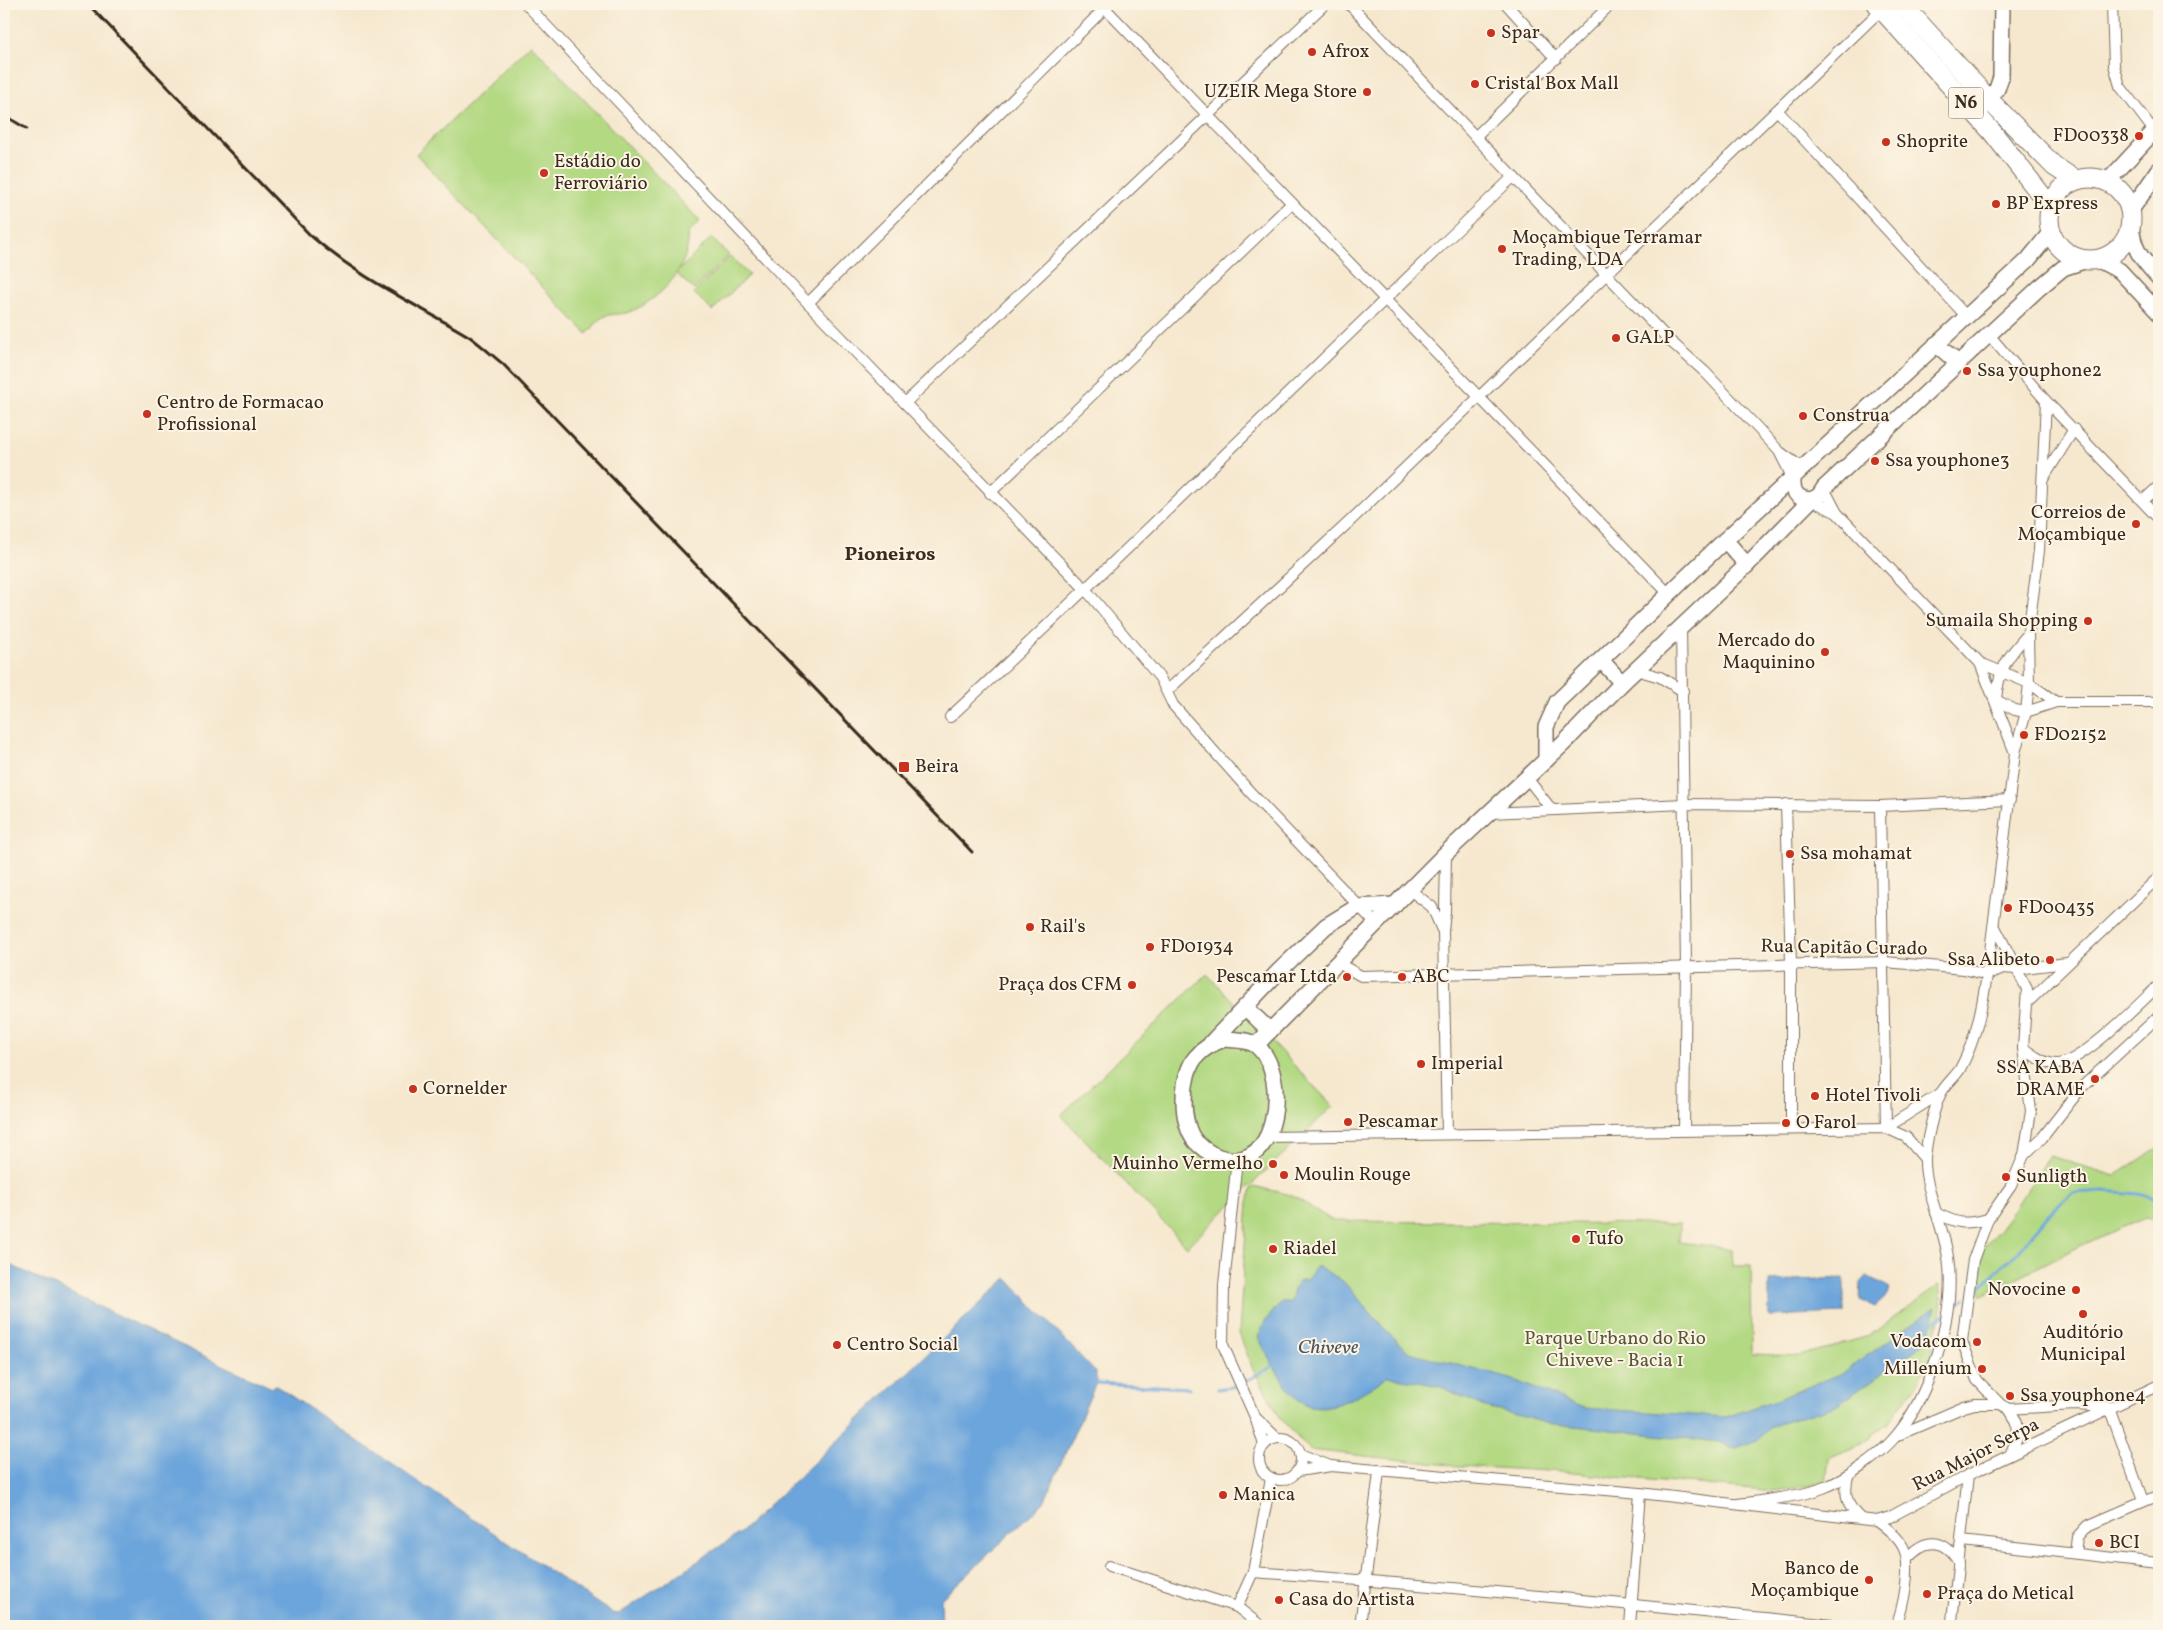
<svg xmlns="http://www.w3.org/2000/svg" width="2163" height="1630" viewBox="0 0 2163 1630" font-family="Vollkorn,serif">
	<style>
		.green { fill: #b3d983; stroke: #778250 }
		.water { fill: #6ca5db; stroke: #54687c }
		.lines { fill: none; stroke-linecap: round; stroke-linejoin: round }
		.stream { stroke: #6ca5db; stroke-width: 3 }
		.street-casing { stroke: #7c6c5c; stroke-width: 12 }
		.secondary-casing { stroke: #7c6c5c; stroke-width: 18 }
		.highway-casing { stroke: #7c6c5c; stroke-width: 21 }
		.street { stroke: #fff; stroke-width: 10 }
		.secondary { stroke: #fff; stroke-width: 15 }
		.highway { stroke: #fff; stroke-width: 19 }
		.rail { stroke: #3b2a1e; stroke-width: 3 }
		.poi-dot { fill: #c8321e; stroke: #fcf5e5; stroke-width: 2 }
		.labels { text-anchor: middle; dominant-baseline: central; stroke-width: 4; stroke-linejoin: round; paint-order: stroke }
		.shield { fill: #fcf5e5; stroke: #75675a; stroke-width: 1 }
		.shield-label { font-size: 18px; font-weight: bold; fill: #3b2a1e }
		.poi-label { font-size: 19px; fill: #3b2a1e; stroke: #fcf5e5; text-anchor: start }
		.street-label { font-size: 19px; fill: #3b2a1e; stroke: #fcf5e5 }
		.park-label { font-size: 19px; fill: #595637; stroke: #fcf5e5 }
		.neighbourhood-label { font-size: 20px; font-weight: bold; fill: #3b2a1e; stroke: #fcf5e5 }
		.water-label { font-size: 20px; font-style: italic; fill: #4c5560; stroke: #fcf5e5 }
	</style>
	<rect width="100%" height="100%" fill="#fcf5e5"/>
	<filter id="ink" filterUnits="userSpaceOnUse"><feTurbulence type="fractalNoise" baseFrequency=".02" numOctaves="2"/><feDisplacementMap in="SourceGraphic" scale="10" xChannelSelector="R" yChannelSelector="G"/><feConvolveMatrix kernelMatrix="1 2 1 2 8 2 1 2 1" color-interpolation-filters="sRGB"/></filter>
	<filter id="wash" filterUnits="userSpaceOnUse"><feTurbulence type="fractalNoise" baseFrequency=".0096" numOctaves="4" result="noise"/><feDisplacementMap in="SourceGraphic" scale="20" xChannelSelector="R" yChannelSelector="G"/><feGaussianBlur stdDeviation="1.12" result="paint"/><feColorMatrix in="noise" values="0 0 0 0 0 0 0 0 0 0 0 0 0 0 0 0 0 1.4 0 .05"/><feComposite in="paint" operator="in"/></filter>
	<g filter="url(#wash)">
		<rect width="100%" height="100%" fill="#f6e8cf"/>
		<g class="green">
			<path d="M531,44L700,221L688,233C691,267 659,301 629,312C621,315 610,313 603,317C597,321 592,329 587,334L416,154Z"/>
			<path d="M711,238L729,255L694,290L676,273Z"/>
			<path d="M730,256L749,275L712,311L694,293Z"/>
			<path d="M1207,974L1333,1106L1187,1247L1061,1115Z"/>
			<path d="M2159,1147V1221L2145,1218L2086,1243L1982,1295L1977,1283L1983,1247L2000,1229L2050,1156L2115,1176Z"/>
			<path d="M1253,1186L1291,1195L1333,1221L1680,1224L1679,1242L1732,1249L1733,1266H1751L1752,1354L1800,1356L1869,1336L1939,1285L1942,1304L1931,1356L1914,1388L1888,1423L1853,1449L1829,1459L1826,1483L1776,1491L1549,1471L1459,1466L1309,1450L1281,1419L1252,1367L1239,1333L1248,1202Z"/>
		</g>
		<g class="water">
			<path d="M4,1262L272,1388L275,1385L612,1613L619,1614L740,1533L1007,1278L1096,1373V1383L1044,1502L941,1599L942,1626H4Z"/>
			<path d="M1316,1265L1343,1281L1389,1334L1409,1352L1511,1379L1584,1408L1726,1417L1778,1399L1844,1372L1936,1307L1928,1341L1836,1406L1772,1426L1756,1441L1733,1449L1720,1442L1546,1423L1482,1406L1439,1386L1388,1376C1368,1390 1329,1417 1303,1403C1287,1394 1266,1353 1258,1337L1266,1320L1281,1302H1291L1295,1286L1300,1280H1308Z"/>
			<path d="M1867,1276L1890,1288L1888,1295L1875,1307L1860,1300L1861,1283Z"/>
			<path d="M1844,1278V1313L1769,1316V1281Z"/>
		</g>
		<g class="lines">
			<g class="stream">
				<path d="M1971,1294L2016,1254L2046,1217L2072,1193L2103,1191L2139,1194L2159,1200"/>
				<path d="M1951,1309L1966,1298"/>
				<path d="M1929,1326L1944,1314"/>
				<path d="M1096,1383L1190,1388"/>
				<path d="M1218,1389L1237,1386L1275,1365"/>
			</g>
		</g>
	</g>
	<g filter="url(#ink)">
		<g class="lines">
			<defs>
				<g id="street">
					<path d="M526,4L808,303L1086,590L1160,678L1173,705L1251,793L1376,924"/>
					<path d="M1349,4L1669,340L1705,372L1780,452L1804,469"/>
					<path d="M1506,4L1556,59"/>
					<path d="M2112,4L2114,65L2120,86L2154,131"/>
					<path d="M1777,110L1966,316"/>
					<path d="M1475,137L1611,4"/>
					<path d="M1292,203L1669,594"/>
					<path d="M808,303L1109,4"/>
					<path d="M1989,335L2046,401L2159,519"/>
					<path d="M905,403L1325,4"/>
					<path d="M1780,453L1793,479"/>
					<path d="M2043,479L2074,429"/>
					<path d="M1824,488L1837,513L1980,663L2015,753"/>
					<path d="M990,493L1292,203L1101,4"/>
					<path d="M1811,500L1837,513"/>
					<path d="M2143,501L2159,486"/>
					<path d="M1681,628L1686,966L1684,1130"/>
					<path d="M1980,663L2029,683L2056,702"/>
					<path d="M1636,670L1660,677L1683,691"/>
					<path d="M1167,691L1348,523L1882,9"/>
					<path d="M1996,699C1999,668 2008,656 2028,634"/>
					<path d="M1996,700L2015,710L2026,712L2056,702H2159"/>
					<path d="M950,717C1140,540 1324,356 1513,177"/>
					<path d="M1527,778L1552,810"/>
					<path d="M1786,804L1791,963V1129"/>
					<path d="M1880,806L1886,1128"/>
					<path d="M1491,813L1684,804L1880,806L2010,800"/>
					<path d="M1446,853L1445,912L1443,931L1447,1133"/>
					<path d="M1410,890L1432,907L1442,930"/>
					<path d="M1994,925L2027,989L2023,1048L2031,1111L2024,1155L2011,1186L1988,1219L1973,1260L1962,1341L1977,1380L2000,1404L2009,1409L2017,1422L2018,1436L2010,1455"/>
					<path d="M1338,963L1361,976L1885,962L1964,969L1987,975"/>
					<path d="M1987,975L2003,968L2016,969L2067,963"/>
					<path d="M2027,1003L2159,877"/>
					<path d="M2023,1048C2033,1055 2044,1064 2057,1064C2081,1064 2140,1003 2159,985"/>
					<path d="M1886,1128L1941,1093"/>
					<path d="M1267,1137L1886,1128L1906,1137L1925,1159"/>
					<path d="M2024,1155L2042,1138L2082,1087L2159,1016"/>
					<path d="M1237,1159L1224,1285L1223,1345L1255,1417L1264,1445"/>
					<path d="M1936,1213C1958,1224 1964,1225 1988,1219"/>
					<path d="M2109,1407L2143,1501"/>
					<path d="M2009,1409L2074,1405L2108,1407"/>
					<path d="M1256,1418L1277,1438"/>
					<path d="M1896,1436L1964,1407L1975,1404H2000"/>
					<circle cx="1280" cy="1459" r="21"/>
					<path d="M1300,1454L1330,1466"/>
					<path d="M1298,1471L1331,1466L1640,1493L1877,1521L1890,1517L1968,1475L2159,1385"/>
					<path d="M1848,1476C1844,1494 1846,1506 1861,1519"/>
					<path d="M1738,1504C1763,1500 1800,1497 1823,1488C1847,1479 1880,1455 1896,1436C1930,1395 1954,1318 1949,1266C1947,1231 1924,1192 1925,1159C1926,1142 1934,1107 1941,1093C1946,1084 1955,1077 1960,1069C1976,1040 1982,1007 1987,975L2015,753L2026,712L2029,683L2028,634L2039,551L2046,401"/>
					<path d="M1877,1521C1887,1528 1899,1537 1904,1549C1912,1567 1903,1608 1896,1626"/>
					<path d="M1961,1541L2159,1563"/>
					<path d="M2075,1553L2077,1537L2087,1526L2159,1495"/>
					<path d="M1907,1558C1925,1538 1944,1537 1959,1563"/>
					<path d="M1109,1566L1237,1607L1261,1626"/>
					<path d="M1253,1572C1450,1586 1646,1606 1842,1626"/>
					<path d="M1237,1607L1253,1572L1271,1479"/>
					<path d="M1360,1626L1379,1472"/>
					<path d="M1630,1626L1640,1493"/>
					<path d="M1949,1626L1952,1621L1968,1475"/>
				</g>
				<g id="secondary">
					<path d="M1982,109L1997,89L2001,77L2002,4"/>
					<path d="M2108,181L2159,126"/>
					<path d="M2131,210L2159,170"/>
					<path d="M2131,225C2133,251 2143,260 2159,278"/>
					<path d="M2099,260L2120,271L2159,313"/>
					<path d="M1936,344L1959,364"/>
					<path d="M1793,479C1792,493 1798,499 1811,500"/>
					<path d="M1725,540L1747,565"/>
					<path d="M1601,660L1622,683"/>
					<path d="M1546,760V727L1557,702L1725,540L2028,260L2050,233"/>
					<path d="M1245,1007L1270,1031"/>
					<path d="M1224,1039C1234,1040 1249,1039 1257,1046C1281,1067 1280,1121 1262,1145C1244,1169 1214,1160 1196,1142C1180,1125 1180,1075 1196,1057C1203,1048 1213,1043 1224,1039Z"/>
					<path d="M1211,1043L1279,971L1326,926L1357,907L1395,905"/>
					<path d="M1256,1045L1446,853L1563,744L1622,683L1747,565L1811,500L1819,496L1824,488L2039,288L2063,268L2084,261"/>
				</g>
				<g id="highway">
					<path d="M1877,4L1993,133L2050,206"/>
					<path d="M1902,4L1988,99L2054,166L2075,180"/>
					<circle cx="2090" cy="219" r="41"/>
				</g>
			</defs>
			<use href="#street" class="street-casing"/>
			<use href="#secondary" class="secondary-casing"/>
			<use href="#highway" class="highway-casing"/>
			<use href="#street" class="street"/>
			<use href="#secondary" class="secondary"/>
			<use href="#highway" class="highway"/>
			<g class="rail">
				<path d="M88,4L310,235C360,279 414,303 470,337C481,345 492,355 503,364L972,852"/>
				<path d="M4,115L27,129"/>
			</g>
		</g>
	</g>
	<g class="poi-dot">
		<circle cx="1491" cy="33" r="5"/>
		<circle cx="1312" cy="52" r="5"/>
		<circle cx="1475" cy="84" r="5"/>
		<circle cx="1367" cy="92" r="5"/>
		<circle cx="2139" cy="136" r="5"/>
		<circle cx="1886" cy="142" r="5"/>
		<circle cx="544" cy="173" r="5"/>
		<circle cx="1996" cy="204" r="5"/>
		<circle cx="1502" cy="249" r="5"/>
		<circle cx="1616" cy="338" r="5"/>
		<circle cx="1967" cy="371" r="5"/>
		<circle cx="147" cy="414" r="5"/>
		<circle cx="1803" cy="416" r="5"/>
		<circle cx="1875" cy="461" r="5"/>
		<circle cx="2136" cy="524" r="5"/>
		<circle cx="2088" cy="621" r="5"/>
		<circle cx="1825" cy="652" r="5"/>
		<circle cx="2024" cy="735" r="5"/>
		<rect x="898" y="761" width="12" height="12" rx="2.5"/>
		<circle cx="1790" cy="854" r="5"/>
		<circle cx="2008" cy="908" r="5"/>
		<circle cx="1030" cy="927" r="5"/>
		<circle cx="1150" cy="947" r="5"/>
		<circle cx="2050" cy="960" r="5"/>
		<circle cx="1347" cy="977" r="5"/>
		<circle cx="1402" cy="977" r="5"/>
		<circle cx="1132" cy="985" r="5"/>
		<circle cx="1421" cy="1064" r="5"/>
		<circle cx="2095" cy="1079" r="5"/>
		<circle cx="413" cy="1089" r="5"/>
		<circle cx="1815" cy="1096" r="5"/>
		<circle cx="1348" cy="1122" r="5"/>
		<circle cx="1786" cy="1123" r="5"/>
		<circle cx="1273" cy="1164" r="5"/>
		<circle cx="1284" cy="1175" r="5"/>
		<circle cx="2006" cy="1177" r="5"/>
		<circle cx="1576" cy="1239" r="5"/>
		<circle cx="1273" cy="1249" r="5"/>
		<circle cx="2076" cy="1290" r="5"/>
		<circle cx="2083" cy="1314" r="5"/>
		<circle cx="1977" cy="1342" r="5"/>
		<circle cx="837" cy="1345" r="5"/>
		<circle cx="1982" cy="1369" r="5"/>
		<circle cx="2010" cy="1396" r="5"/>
		<circle cx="1223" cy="1495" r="5"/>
		<circle cx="2099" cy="1543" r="5"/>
		<circle cx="1869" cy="1580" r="5"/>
		<circle cx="1927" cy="1594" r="5"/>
		<circle cx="1279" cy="1600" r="5"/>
	</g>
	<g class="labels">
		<rect class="shield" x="1948.5" y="87.5" width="35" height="31" rx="4"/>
		<g class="shield-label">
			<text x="1966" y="103">N6</text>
		</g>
		<g class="poi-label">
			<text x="1501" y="33">Spar</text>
			<text x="1322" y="52">Afrox</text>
			<text x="1485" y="84">Cristal Box Mall</text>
			<text x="1357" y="92" text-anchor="end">UZEIR Mega Store</text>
			<text x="2129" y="136" text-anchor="end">FD00338</text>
			<text x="1896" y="142">Shoprite</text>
			<text x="554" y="162">Estádio do<tspan x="554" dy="22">Ferroviário</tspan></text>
			<text x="2006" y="204">BP Express</text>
			<text x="1512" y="238">Moçambique Terramar<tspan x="1512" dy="22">Trading, LDA</tspan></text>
			<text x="1626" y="338">GALP</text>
			<text x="1977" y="371">Ssa youphone2</text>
			<text x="157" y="403">Centro de Formacao<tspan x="157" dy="22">Profissional</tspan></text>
			<text x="1813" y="416">Construa</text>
			<text x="1885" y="461">Ssa youphone3</text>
			<text x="2126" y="513" text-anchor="end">Correios de<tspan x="2126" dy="22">Moçambique</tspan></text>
			<text x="2078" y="621" text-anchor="end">Sumaila Shopping</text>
			<text x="1815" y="641" text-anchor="end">Mercado do<tspan x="1815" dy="22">Maquinino</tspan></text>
			<text x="2034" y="735">FD02152</text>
			<text x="915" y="767">Beira</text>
			<text x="1800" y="854">Ssa mohamat</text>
			<text x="2018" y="908">FD00435</text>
			<text x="1040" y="927">Rail's</text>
			<text x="1160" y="947">FD01934</text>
			<text x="2040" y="960" text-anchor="end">Ssa Alibeto</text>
			<text x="1337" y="977" text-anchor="end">Pescamar Ltda</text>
			<text x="1412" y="977">ABC</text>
			<text x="1122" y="985" text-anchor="end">Praça dos CFM</text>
			<text x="1431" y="1064">Imperial</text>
			<text x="2085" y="1068" text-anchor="end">SSA KABA<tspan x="2085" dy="22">DRAME</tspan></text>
			<text x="423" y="1089">Cornelder</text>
			<text x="1825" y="1096">Hotel Tivoli</text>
			<text x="1358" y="1122">Pescamar</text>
			<text x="1796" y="1123">O Farol</text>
			<text x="1263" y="1164" text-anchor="end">Muinho Vermelho</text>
			<text x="1294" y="1175">Moulin Rouge</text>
			<text x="2016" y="1177">Sunligth</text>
			<text x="1586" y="1239">Tufo</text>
			<text x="1283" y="1249">Riadel</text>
			<text x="2066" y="1290" text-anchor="end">Novocine</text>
			<text x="2083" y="1333" text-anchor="middle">Auditório<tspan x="2083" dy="22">Municipal</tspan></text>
			<text x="1967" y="1342" text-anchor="end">Vodacom</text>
			<text x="847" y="1345">Centro Social</text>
			<text x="1972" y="1369" text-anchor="end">Millenium</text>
			<text x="2020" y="1396">Ssa youphone4</text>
			<text x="1233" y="1495">Manica</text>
			<text x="2109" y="1543">BCI</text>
			<text x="1859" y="1569" text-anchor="end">Banco de<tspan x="1859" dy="22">Moçambique</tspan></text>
			<text x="1937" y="1594">Praça do Metical</text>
			<text x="1289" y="1600">Casa do Artista</text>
		</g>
		<g class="street-label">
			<text transform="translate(1844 948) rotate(1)">Rua Capitão Curado</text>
			<text transform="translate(1976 1455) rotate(-27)">Rua Major Serpa</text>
		</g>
		<g class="park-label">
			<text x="1615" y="1339">Parque Urbano do Rio<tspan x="1615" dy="22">Chiveve - Bacia 1</tspan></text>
		</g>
		<g class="neighbourhood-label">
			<text x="890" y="555">Pioneiros</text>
		</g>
		<g class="water-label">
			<text x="1328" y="1348">Chiveve</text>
		</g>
	</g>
	<rect width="2163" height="1630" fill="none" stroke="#fcf5e5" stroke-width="20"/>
</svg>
